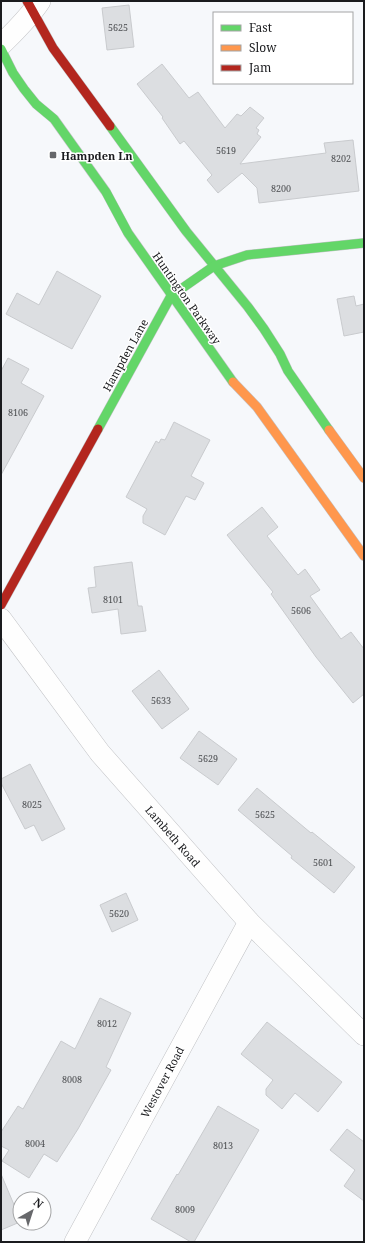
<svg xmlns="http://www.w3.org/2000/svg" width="365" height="1243" viewBox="0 0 365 1243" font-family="'Noto Serif',serif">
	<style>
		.building { fill: #dcdee1; stroke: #c9cbce }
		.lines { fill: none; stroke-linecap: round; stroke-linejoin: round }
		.street-casing { stroke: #c1c2c5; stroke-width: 22 }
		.fast-casing { stroke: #c1c2c5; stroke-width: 10 }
		.slow-casing { stroke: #c1c2c5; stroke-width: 10 }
		.jam-casing { stroke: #c1c2c5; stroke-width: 10 }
		.street { stroke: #fefefe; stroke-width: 21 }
		.fast { stroke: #63d668; stroke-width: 9 }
		.slow { stroke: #ff974d; stroke-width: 9 }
		.jam { stroke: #b3261e; stroke-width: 9 }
		.poi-dot { fill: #67686b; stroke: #fff; stroke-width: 1.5 }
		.labels { text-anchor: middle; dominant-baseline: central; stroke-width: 3; stroke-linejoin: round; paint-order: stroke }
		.number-label { font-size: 9px; fill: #4c4e51 }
		.poi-label { font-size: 11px; font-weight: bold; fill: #1a1b1e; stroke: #fff; text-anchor: start }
		.street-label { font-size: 11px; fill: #1a1b1e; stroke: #fff }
	</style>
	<rect width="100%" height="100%" fill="#f6f8fb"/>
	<g class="building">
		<path d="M129,5L134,47L107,50L102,8Z"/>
		<path d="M162,64L189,98L198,92L225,128L237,114L241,116L250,107L264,118L256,128L259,130L257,134L261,137L240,164L326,153L324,143L353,140L359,191L259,203L257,188L242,173L218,193L207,180L212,175L184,141L180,144L162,118L163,117L137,84Z"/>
		<path d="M57,271L101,296L72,349L6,314L17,293L39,305Z"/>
		<path d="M354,296L356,306L364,304V332L344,336L337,299Z"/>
		<path d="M8,358L29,369L21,383L44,396L1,475V371Z"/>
		<path d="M174,422L210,440L191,476L204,483L195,500L186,496L165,535L143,523V516L147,509L126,497L156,441L159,443L161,439L165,440Z"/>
		<path d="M262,507L278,527L267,536L298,575L305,569L320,590L310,596L341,639L351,632L364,649V694L353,703L316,657L271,594L273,592L227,535Z"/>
		<path d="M132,562L138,606H142L146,631L121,634L118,609L92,613L88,588L96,587L94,567Z"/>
		<path d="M159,670L189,709L162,729L132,691Z"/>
		<path d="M199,731L237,759L218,785L180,758Z"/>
		<path d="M30,764L65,829L42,841L34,825L25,829L1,783V779Z"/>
		<path d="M257,788L311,833L312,832L355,867L334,893L291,858L292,856L238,810Z"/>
		<path d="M126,893L138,920L112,932L100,905Z"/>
		<path d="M100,998L131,1013L106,1067L111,1070L78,1129L57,1162L44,1154L29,1178L2,1161L9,1150L1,1146V1132L18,1106L23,1109L61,1041L75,1049Z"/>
		<path d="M267,1022L342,1082L318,1112L295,1093L282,1109L266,1095V1089L273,1080L241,1054Z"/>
		<path d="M218,1106L259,1130L194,1242H191L151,1219L177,1174L178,1175Z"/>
		<path d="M347,1129L364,1142V1201L344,1186L355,1170L330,1150Z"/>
		<path d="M1,1174L20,1219V1222L1,1230Z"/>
	</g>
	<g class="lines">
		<defs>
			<g id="street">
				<path d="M1,45C15,31 29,18 40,1"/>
				<path d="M1,619L100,753L249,922L364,1035"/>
				<path d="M75,1242L249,922"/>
			</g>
			<g id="fast">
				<path d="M1,49L13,73L24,89L36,104L54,119L106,192L128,233L233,382"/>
				<path d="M110,126L186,231L248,307L264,329L280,354L288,371L329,430"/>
				<path d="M98,429L171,296L214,266L247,255L364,243"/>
			</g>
			<g id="slow">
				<path d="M233,382L257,407L364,556"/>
				<path d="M329,430L364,478"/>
			</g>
			<g id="jam">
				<path d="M27,1L53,48L110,126"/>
				<path d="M1,605L98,429"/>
			</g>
		</defs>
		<use href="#street" class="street-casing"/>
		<use href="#fast" class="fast-casing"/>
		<use href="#slow" class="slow-casing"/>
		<use href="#jam" class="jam-casing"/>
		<use href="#street" class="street"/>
		<use href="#fast" class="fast"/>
		<use href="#slow" class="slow"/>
		<use href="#jam" class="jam"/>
	</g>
	<rect class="poi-dot" x="49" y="151" width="8" height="8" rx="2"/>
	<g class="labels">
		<g class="number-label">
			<text x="118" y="27">5625</text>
			<text x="226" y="150">5619</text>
			<text x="341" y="158">8202</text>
			<text x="281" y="188">8200</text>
			<text x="18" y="412">8106</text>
			<text x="113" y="599">8101</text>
			<text x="301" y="610">5606</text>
			<text x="161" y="700">5633</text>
			<text x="208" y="758">5629</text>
			<text x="32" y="804">8025</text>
			<text x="265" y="814">5625</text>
			<text x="323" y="862">5601</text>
			<text x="119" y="913">5620</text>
			<text x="107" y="1023">8012</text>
			<text x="72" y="1079">8008</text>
			<text x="35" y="1143">8004</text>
			<text x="223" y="1145">8013</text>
			<text x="185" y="1209">8009</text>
		</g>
		<g class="poi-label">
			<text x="61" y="155">Hampden Ln</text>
		</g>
		<g class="street-label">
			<text transform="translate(187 298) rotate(55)">Huntington Parkway</text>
			<text transform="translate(125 355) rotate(-61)">Hampden Lane</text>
			<text transform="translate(173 836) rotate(49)">Lambeth Road</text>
			<text transform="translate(162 1082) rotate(-62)">Westover Road</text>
		</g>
	</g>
	<rect width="365" height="1243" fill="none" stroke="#1a1b1e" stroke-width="4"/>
	<rect x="213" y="12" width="140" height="72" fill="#ffffff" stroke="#a3a4a5"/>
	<rect x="221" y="25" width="20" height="6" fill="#63d668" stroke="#a3a4a5"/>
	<text x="249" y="32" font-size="12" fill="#1a1b1e">Fast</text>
	<rect x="221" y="45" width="20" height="6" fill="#ff974d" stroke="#a3a4a5"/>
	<text x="249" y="52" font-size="12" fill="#1a1b1e">Slow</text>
	<rect x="221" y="65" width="20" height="6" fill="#b3261e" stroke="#a3a4a5"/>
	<text x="249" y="72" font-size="12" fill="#1a1b1e">Jam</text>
	<g transform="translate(32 1211) rotate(39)"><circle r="19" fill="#ffffff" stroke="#a3a4a5"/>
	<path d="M0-3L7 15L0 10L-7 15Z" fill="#67686b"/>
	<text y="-6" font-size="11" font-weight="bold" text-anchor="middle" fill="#1a1b1e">N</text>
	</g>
</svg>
